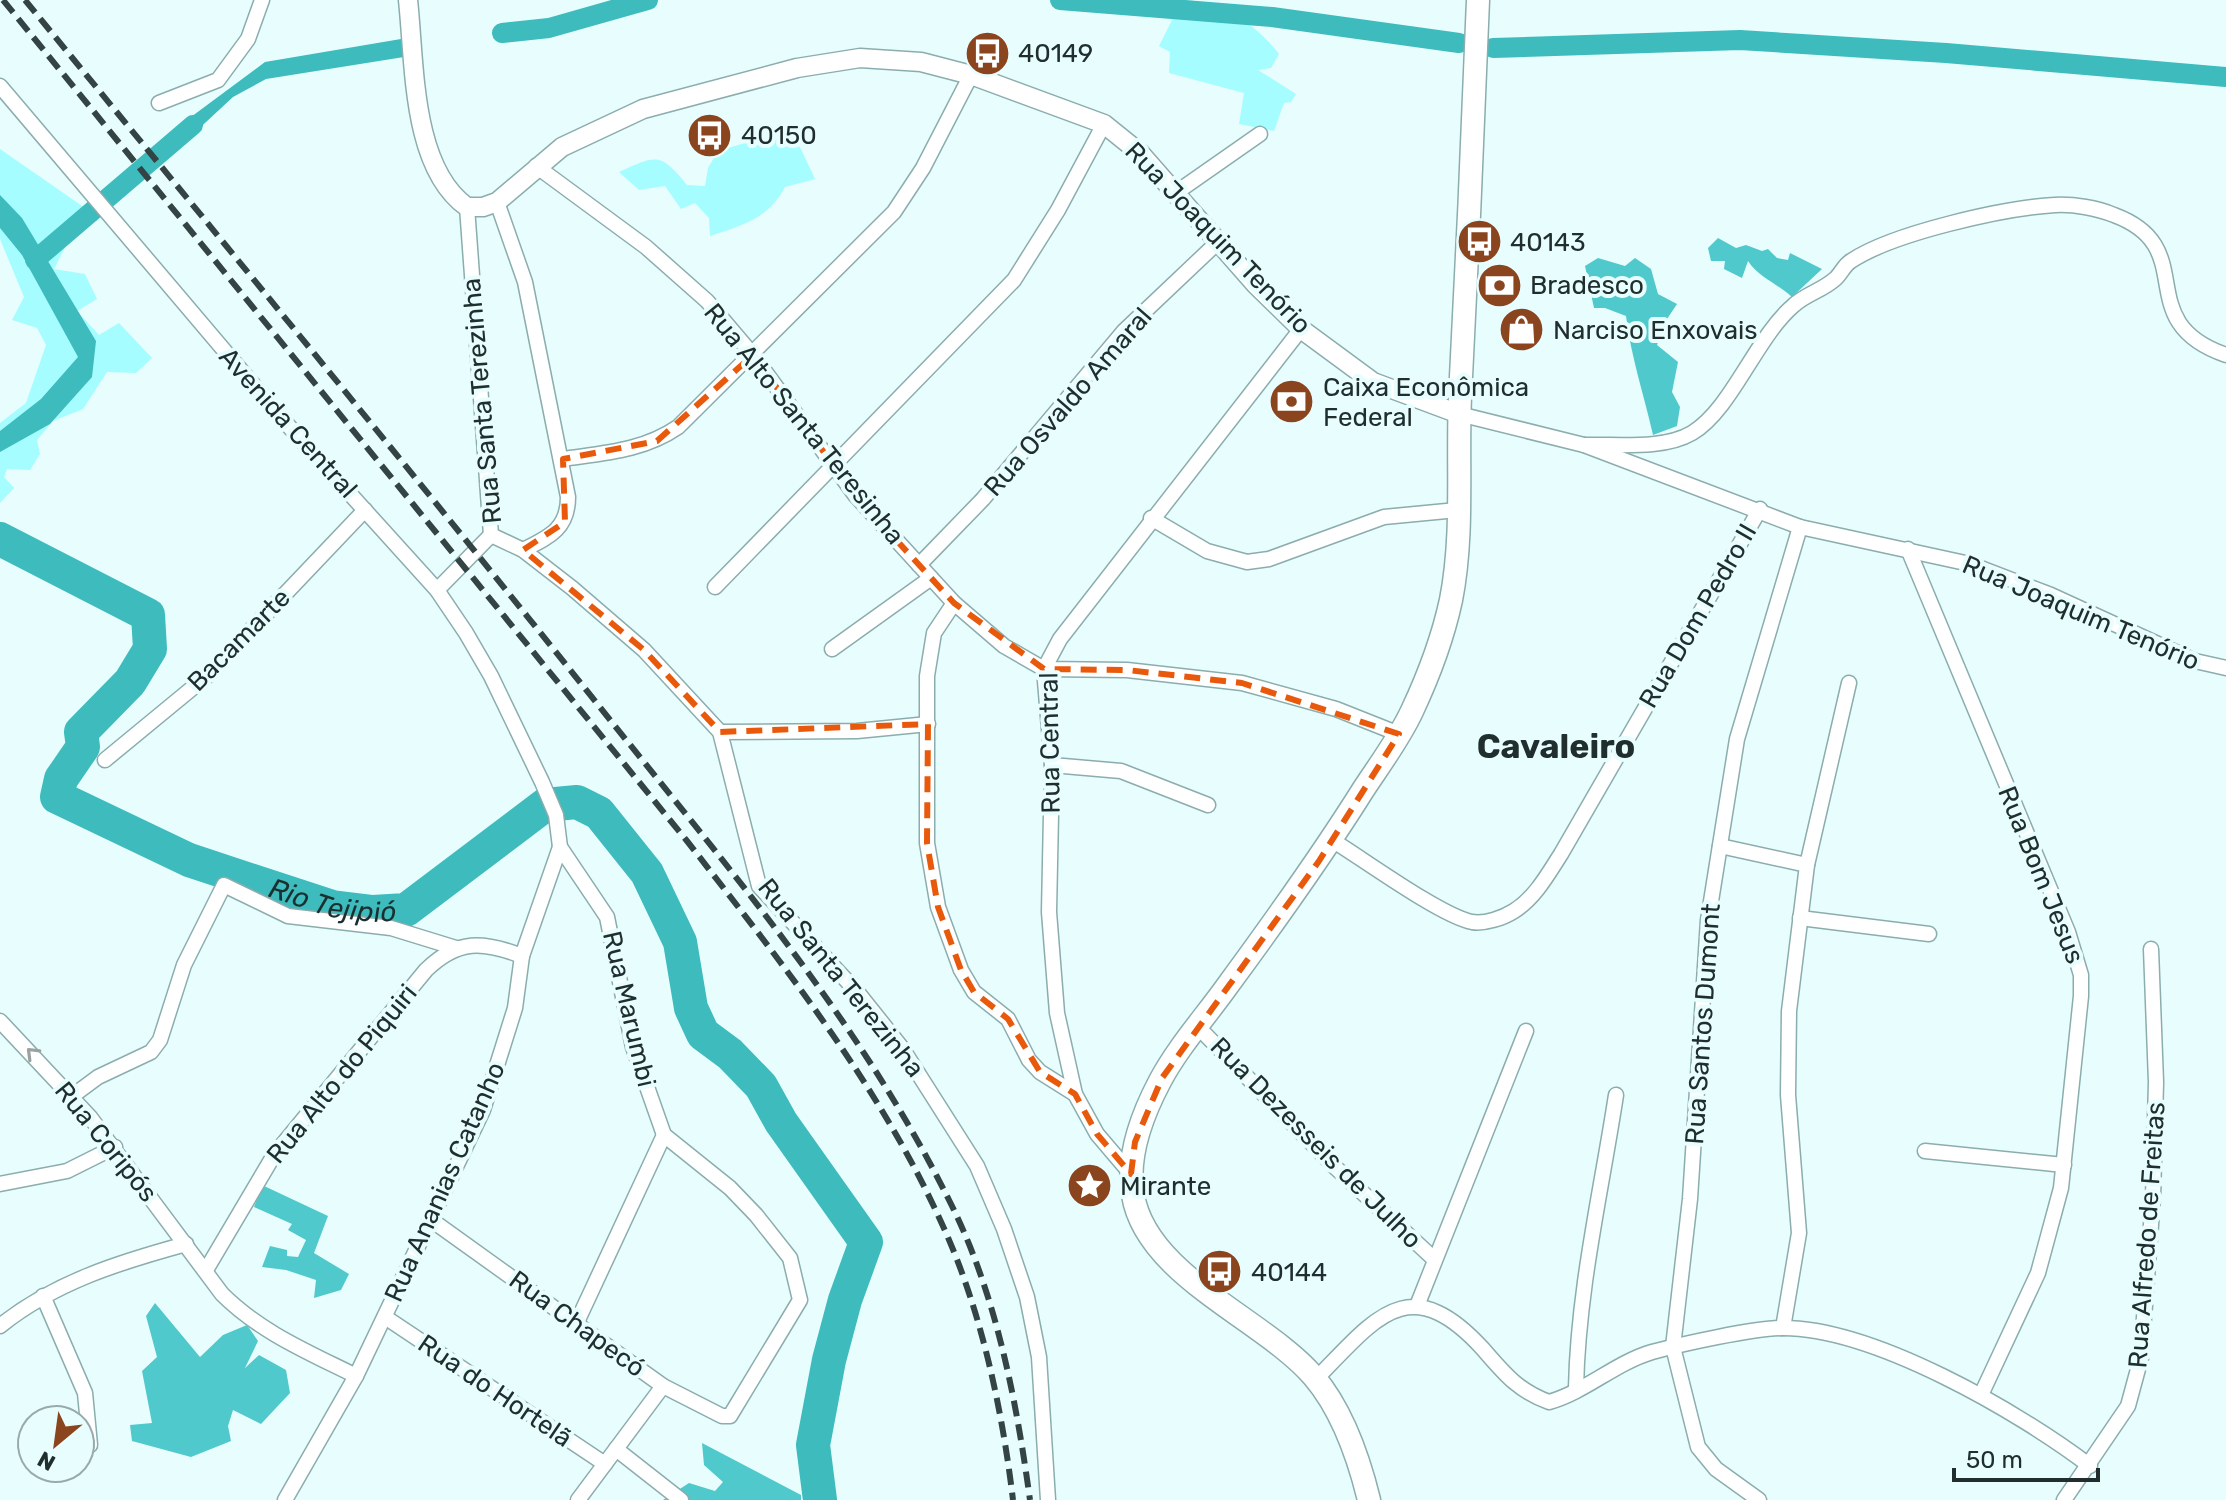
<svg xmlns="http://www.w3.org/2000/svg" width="2226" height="1500" viewBox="0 0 2226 1500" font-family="Rubik,sans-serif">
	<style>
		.green { fill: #a5fdff }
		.forest { fill: #4fc9cc }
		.water { fill: #3dbbbd }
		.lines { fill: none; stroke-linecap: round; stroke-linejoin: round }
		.canal { stroke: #3dbbbd; stroke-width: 20 }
		.river { stroke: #3dbbbd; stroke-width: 34 }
		.minor-casing { stroke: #8badae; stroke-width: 17 }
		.tertiary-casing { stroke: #8badae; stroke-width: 21 }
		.secondary-casing { stroke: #8badae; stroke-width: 25 }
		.minor { stroke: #fff; stroke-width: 14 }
		.tertiary { stroke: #fff; stroke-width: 18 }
		.secondary { stroke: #fff; stroke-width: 22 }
		.rail { stroke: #344343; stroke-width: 6; stroke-dasharray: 16 8; stroke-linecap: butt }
		.oneway { stroke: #9ba1a1 }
		.marked { fill: none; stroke: #e8590c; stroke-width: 6; stroke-dasharray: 16 10; stroke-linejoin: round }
		.labels { text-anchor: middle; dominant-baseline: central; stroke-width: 8; stroke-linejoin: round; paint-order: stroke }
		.poi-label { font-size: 26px; fill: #202e2e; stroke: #e8fdfe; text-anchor: start }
		.street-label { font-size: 26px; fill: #202e2e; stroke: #e8fdfe }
		.water-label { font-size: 28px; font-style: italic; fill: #1a3030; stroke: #e8fdfe }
		.district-label { font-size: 34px; font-weight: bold; fill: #202e2e; stroke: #e8fdfe }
	</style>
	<rect width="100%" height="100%" fill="#e8fdfe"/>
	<g class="green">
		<path d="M1182,0C1220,0 1256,24 1279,54L1271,68L1258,70L1296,94L1291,102L1284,103L1274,131L1239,124L1244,93L1169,73L1170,52L1159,46Z"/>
		<path d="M768,136L800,147L815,179L785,187C769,218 743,225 710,236L709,218L695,203L681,209L665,186L639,190L619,172C657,155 660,152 687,185L705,186L708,168L718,151Z"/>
		<path d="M0,149L85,208L54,269L85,274L97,299L77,311L99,335L119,323L152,358L136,373L107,372L83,409L53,421L37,440L40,454L30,470L7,469L4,477L14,488L0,503V423L26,403L46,345L37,328L12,320L24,297L0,239Z"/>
	</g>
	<g class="forest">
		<path d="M1718,238L1736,248L1746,245L1762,251L1768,249L1777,258L1788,260L1790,253L1822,269L1792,297C1777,283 1759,278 1748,261L1742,278L1724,269L1725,261H1711L1708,248Z"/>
		<path d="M1598,258L1625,266L1635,258L1651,269L1658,294L1677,304L1665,322L1657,345L1678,362L1672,392L1680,407L1677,426L1653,435C1644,395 1631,357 1626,316L1605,308H1594L1585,266Z"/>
		<path d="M262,1185L328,1216L314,1253L349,1274L341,1290L314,1298L316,1280L286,1270L262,1267L270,1246L287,1250V1256L298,1257L306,1240L288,1230L292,1224L254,1207Z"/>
		<path d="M155,1303L200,1357L223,1335L247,1325L258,1341L245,1368L259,1355L286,1370L290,1393L261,1424L233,1410L228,1426L231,1441L191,1457L132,1441L130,1425L152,1423L142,1371L157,1357L146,1316Z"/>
		<path d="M702,1443L801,1495V1500H663L689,1483L715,1491L723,1482L704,1465Z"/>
	</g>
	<g class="water">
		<path d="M401,39L404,57L266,79L233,97L178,148L168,134L265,62Z"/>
		<path d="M0,195L22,218L96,341L92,377L50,424L0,452V431L41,399L78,357L22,255L0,228Z"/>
	</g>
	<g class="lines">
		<g class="canal">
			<path d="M1060,0L1272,17L1459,43"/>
			<path d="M502,33L549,28L648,0"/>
			<path d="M1493,48L1740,40L1946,53L2226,77"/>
			<path d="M35,260L193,125"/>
		</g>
		<path class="river" id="s1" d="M0,539L148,615L150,649L130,682L81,732L83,747L61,779L57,797L189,860L332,907L373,912L406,910L545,805L577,802L599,813L647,873L680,942L691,1008L703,1034L730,1054L761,1086L781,1122L866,1242L845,1300L829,1360L813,1445L820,1500"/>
		<defs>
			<g id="minor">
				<path d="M0,86L285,422L437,590L466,633L491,676L542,782L556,815L560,847L607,917L633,1047L664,1135L730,1188L756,1215L790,1258L800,1300L730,1416H722L663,1386L430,1219"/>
				<path d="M159,103L218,80L248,39L262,0"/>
				<path d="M536,166L646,247L707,301L753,355L855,495L954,603L1004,646L1044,669L1127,670L1242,683L1336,709L1399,734"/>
				<path d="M1177,192L1260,134"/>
				<path d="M497,202L525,282L568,497C568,529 549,537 523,550"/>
				<path d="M467,207L491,535L523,550L572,588L644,650L720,732L759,886L859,994L902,1048L977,1166L1004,1229L1027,1297L1039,1357L1048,1500"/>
				<path d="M1459,414L1584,445L1800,527L1970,564L2051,595L2195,661L2226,668"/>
				<path d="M1584,445C1617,444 1663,450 1692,433C1732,409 1756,337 1794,305C1806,294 1823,290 1835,279C1841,274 1844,265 1851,261C1893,233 2004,208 2055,205C2074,204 2097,208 2114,215C2203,248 2128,321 2226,355"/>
				<path d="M563,459C604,453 643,451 678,427L894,212L923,168L971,75"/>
				<path d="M1151,518L1207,551L1247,562L1269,559L1384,517L1457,510"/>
				<path d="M1908,549L2068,932L2081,975V996L2061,1188L2038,1273L1981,1395"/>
				<path d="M919,565L983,499L1124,331L1219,241"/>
				<path d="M715,587L1014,280L1058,210L1104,124"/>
				<path d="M437,590L491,535"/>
				<path d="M954,603L934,633L927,676V843L938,907L961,970L974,992L1008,1019L1029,1060L1040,1072L1075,1094"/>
				<path d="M832,649L931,578"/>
				<path d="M720,732L857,731L928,724"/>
				<path d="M105,760L207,676L365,510"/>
				<path d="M1052,765L1121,771L1208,805"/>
				<path d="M1332,840C1363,859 1441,916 1472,922C1485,924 1503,918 1514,911C1535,898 1548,874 1561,854L1760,509"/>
				<path d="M1720,846L1807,865"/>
				<path d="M1800,918L1929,934"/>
				<path d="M0,1021L90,1117L222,1294C260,1332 308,1352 356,1376"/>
				<path d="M1198,1027L1336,1168L1434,1259"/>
				<path d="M71,1097L98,1077L151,1052L160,1040L184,965L224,885L288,916L391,928L456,948"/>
				<path d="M1925,1151L2064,1165"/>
				<path d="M1131,1174L1097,1134L1075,1094L1057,1013L1049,912L1052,765L1044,669L1060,639L1301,329"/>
				<path d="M0,1184L67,1171L115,1147"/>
				<path d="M206,1270L274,1155L426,970C458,939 483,941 522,956"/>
				<path d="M43,1296L85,1393L90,1445"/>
				<path d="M1417,1306L1526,1031"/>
				<path d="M385,1317L605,1464"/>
				<path d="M577,1322L664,1135"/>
				<path d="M0,1326C55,1282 120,1262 186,1244"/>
				<path d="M1783,1328L1799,1233L1788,1095L1789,1011L1807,865L1849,683"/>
				<path d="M1316,1379C1375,1319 1409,1268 1483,1349C1504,1373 1518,1391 1549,1402C1585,1392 1615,1363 1652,1352C1682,1344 1754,1328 1783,1328C1874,1328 2019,1412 2090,1466"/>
				<path d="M1576,1388C1578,1289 1601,1193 1616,1095"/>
				<path d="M616,1449L681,1500"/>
				<path d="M285,1500L356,1376L483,1110L515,1008L522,956L560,847"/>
				<path d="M578,1500L663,1386"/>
				<path d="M1759,1500L1716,1469L1698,1447L1673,1347L1690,1199L1708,920L1737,739L1800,527"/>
				<path d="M2064,1500L2128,1406L2141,1358L2153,1198L2156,1082L2151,949"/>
			</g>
			<path id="tertiary" d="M408,0C415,63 411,167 467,207H483L497,202L562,147L643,109L797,68L860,58L921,62L971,75L1104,124L1140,153L1256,285L1301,329L1373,382L1459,414"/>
			<path id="secondary" d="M1369,1500C1359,1459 1342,1410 1314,1377C1266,1320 1146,1276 1133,1195C1126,1156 1142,1115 1160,1081C1178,1047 1206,1016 1228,985C1275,921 1321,857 1363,790C1380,764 1399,739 1412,711C1428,677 1443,637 1451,600C1464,534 1457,464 1460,397C1467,265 1473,132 1478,0"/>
		</defs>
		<use href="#minor" class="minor-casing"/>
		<use href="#tertiary" class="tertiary-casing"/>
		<use href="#secondary" class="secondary-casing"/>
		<use href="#minor" class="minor"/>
		<use href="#tertiary" class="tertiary"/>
		<use href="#secondary" class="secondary"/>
		<g class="rail">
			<path d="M3,0L687,841C781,962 879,1084 942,1224C981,1309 1002,1408 1013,1500"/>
			<path d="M25,0C217,235 410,469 599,706C724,863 859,1019 949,1200C996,1293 1016,1398 1030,1500"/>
		</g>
	</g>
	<defs><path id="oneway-chevron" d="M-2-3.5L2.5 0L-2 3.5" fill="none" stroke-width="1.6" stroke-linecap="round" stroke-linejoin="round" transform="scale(2)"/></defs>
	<use class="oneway" href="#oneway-chevron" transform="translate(32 1053) rotate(-135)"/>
	<path class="marked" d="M753,355L855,495L954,603L1044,669L1127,670L1242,683L1399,734L1319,861L1162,1078L1135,1142L1131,1174L1097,1134L1075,1094L1040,1072L1008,1019L974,992L961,970L938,907L927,843L928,724L720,732L644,650L523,550L565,522L563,459L657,441Z"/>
	<defs>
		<symbol id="bus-disc" viewBox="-11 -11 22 22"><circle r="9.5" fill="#8a451e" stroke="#e8fdfe"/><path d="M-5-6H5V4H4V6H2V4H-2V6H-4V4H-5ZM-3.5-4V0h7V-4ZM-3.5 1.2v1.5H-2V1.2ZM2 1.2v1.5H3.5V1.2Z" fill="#fff"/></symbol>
		<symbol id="bank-disc" viewBox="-11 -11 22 22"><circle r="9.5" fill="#8a451e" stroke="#e8fdfe"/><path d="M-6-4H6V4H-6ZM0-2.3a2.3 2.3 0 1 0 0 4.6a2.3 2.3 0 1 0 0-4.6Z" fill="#fff"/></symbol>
		<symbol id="shop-disc" viewBox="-11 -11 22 22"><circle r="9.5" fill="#8a451e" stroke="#e8fdfe"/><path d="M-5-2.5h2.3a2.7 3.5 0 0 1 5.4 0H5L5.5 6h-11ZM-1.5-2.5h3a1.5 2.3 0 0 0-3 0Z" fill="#fff"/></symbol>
		<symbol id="sight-disc" viewBox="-11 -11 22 22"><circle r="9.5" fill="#8a451e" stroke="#e8fdfe"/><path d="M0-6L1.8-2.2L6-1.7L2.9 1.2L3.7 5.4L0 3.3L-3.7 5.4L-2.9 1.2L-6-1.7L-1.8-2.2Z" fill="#fff"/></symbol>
	</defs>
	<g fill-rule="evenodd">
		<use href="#bus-disc" x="962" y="28" width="51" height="51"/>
		<use href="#bus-disc" x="684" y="110" width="51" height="51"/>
		<use href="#bus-disc" x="1454" y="216" width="51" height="51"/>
		<use href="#bank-disc" x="1474" y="260" width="51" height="51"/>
		<use href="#shop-disc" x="1496" y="304" width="51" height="51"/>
		<use href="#bank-disc" x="1266" y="376" width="51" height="51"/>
		<use href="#sight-disc" x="1064" y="1160" width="51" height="51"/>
		<use href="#bus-disc" x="1194" y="1246" width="51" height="51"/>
	</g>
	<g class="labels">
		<g class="poi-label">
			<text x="1018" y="53">40149</text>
			<text x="741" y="135">40150</text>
			<text x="1510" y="242">40143</text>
			<text x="1530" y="285">Bradesco</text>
			<text x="1553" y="330">Narciso Enxovais</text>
			<text x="1323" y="387">Caixa Econômica<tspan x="1323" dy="30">Federal</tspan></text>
			<text x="1120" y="1186">Mirante</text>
			<text x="1251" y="1272">40144</text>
		</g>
		<g class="street-label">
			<text transform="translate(1218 238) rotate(46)">Rua Joaquim Tenório</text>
			<text transform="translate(482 401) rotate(-95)">Rua Santa Terezinha</text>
			<text transform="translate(1068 402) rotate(-49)">Rua Osvaldo Amaral</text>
			<text transform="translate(288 423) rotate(48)">Avenida Central</text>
			<text transform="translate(804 424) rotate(51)">Rua Alto Santa Teresinha</text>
			<text transform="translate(2081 613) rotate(23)">Rua Joaquim Tenório</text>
			<text transform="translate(1698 616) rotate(-60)">Rua Dom Pedro II</text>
			<text transform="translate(239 640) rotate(-45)">Bacamarte</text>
			<text transform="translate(1050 743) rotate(-91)">Rua Central</text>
			<text transform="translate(2041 875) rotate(68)">Rua Bom Jesus</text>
			<text transform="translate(841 978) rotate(51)">Rua Santa Terezinha</text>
			<text transform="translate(629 1009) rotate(77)">Rua Marumbi</text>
			<text transform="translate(1703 1024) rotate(-86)">Rua Santos Dumont</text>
			<text transform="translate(342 1074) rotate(-51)">Rua Alto do Piquiri</text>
			<text transform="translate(106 1142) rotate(51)">Rua Coripós</text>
			<text transform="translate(1316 1143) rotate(45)">Rua Dezesseis de Julho</text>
			<text transform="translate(445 1182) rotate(-66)">Rua Ananias Catanho</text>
			<text transform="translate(2147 1235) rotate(-86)">Rua Alfredo de Freitas</text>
			<text transform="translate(577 1324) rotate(36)">Rua Chapecó</text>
			<text transform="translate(495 1391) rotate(34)">Rua do Hortelã</text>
		</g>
		<g class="water-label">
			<text stroke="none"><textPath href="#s1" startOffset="678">Rio Tejipió</textPath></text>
		</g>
		<g class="district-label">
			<text x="1556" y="746">Cavaleiro</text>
		</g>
	</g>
	<g transform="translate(56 1444) rotate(209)"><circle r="38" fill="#e8fdfe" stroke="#98aaab" stroke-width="2"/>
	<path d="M0-6L14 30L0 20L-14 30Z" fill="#8a451e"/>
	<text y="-12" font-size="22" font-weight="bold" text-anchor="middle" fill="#202e2e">N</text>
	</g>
	<path d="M1954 1468v12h144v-12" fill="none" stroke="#202e2e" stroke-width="4"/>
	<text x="1966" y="1468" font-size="24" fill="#202e2e" stroke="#e8fdfe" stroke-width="6" paint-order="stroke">50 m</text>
</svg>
